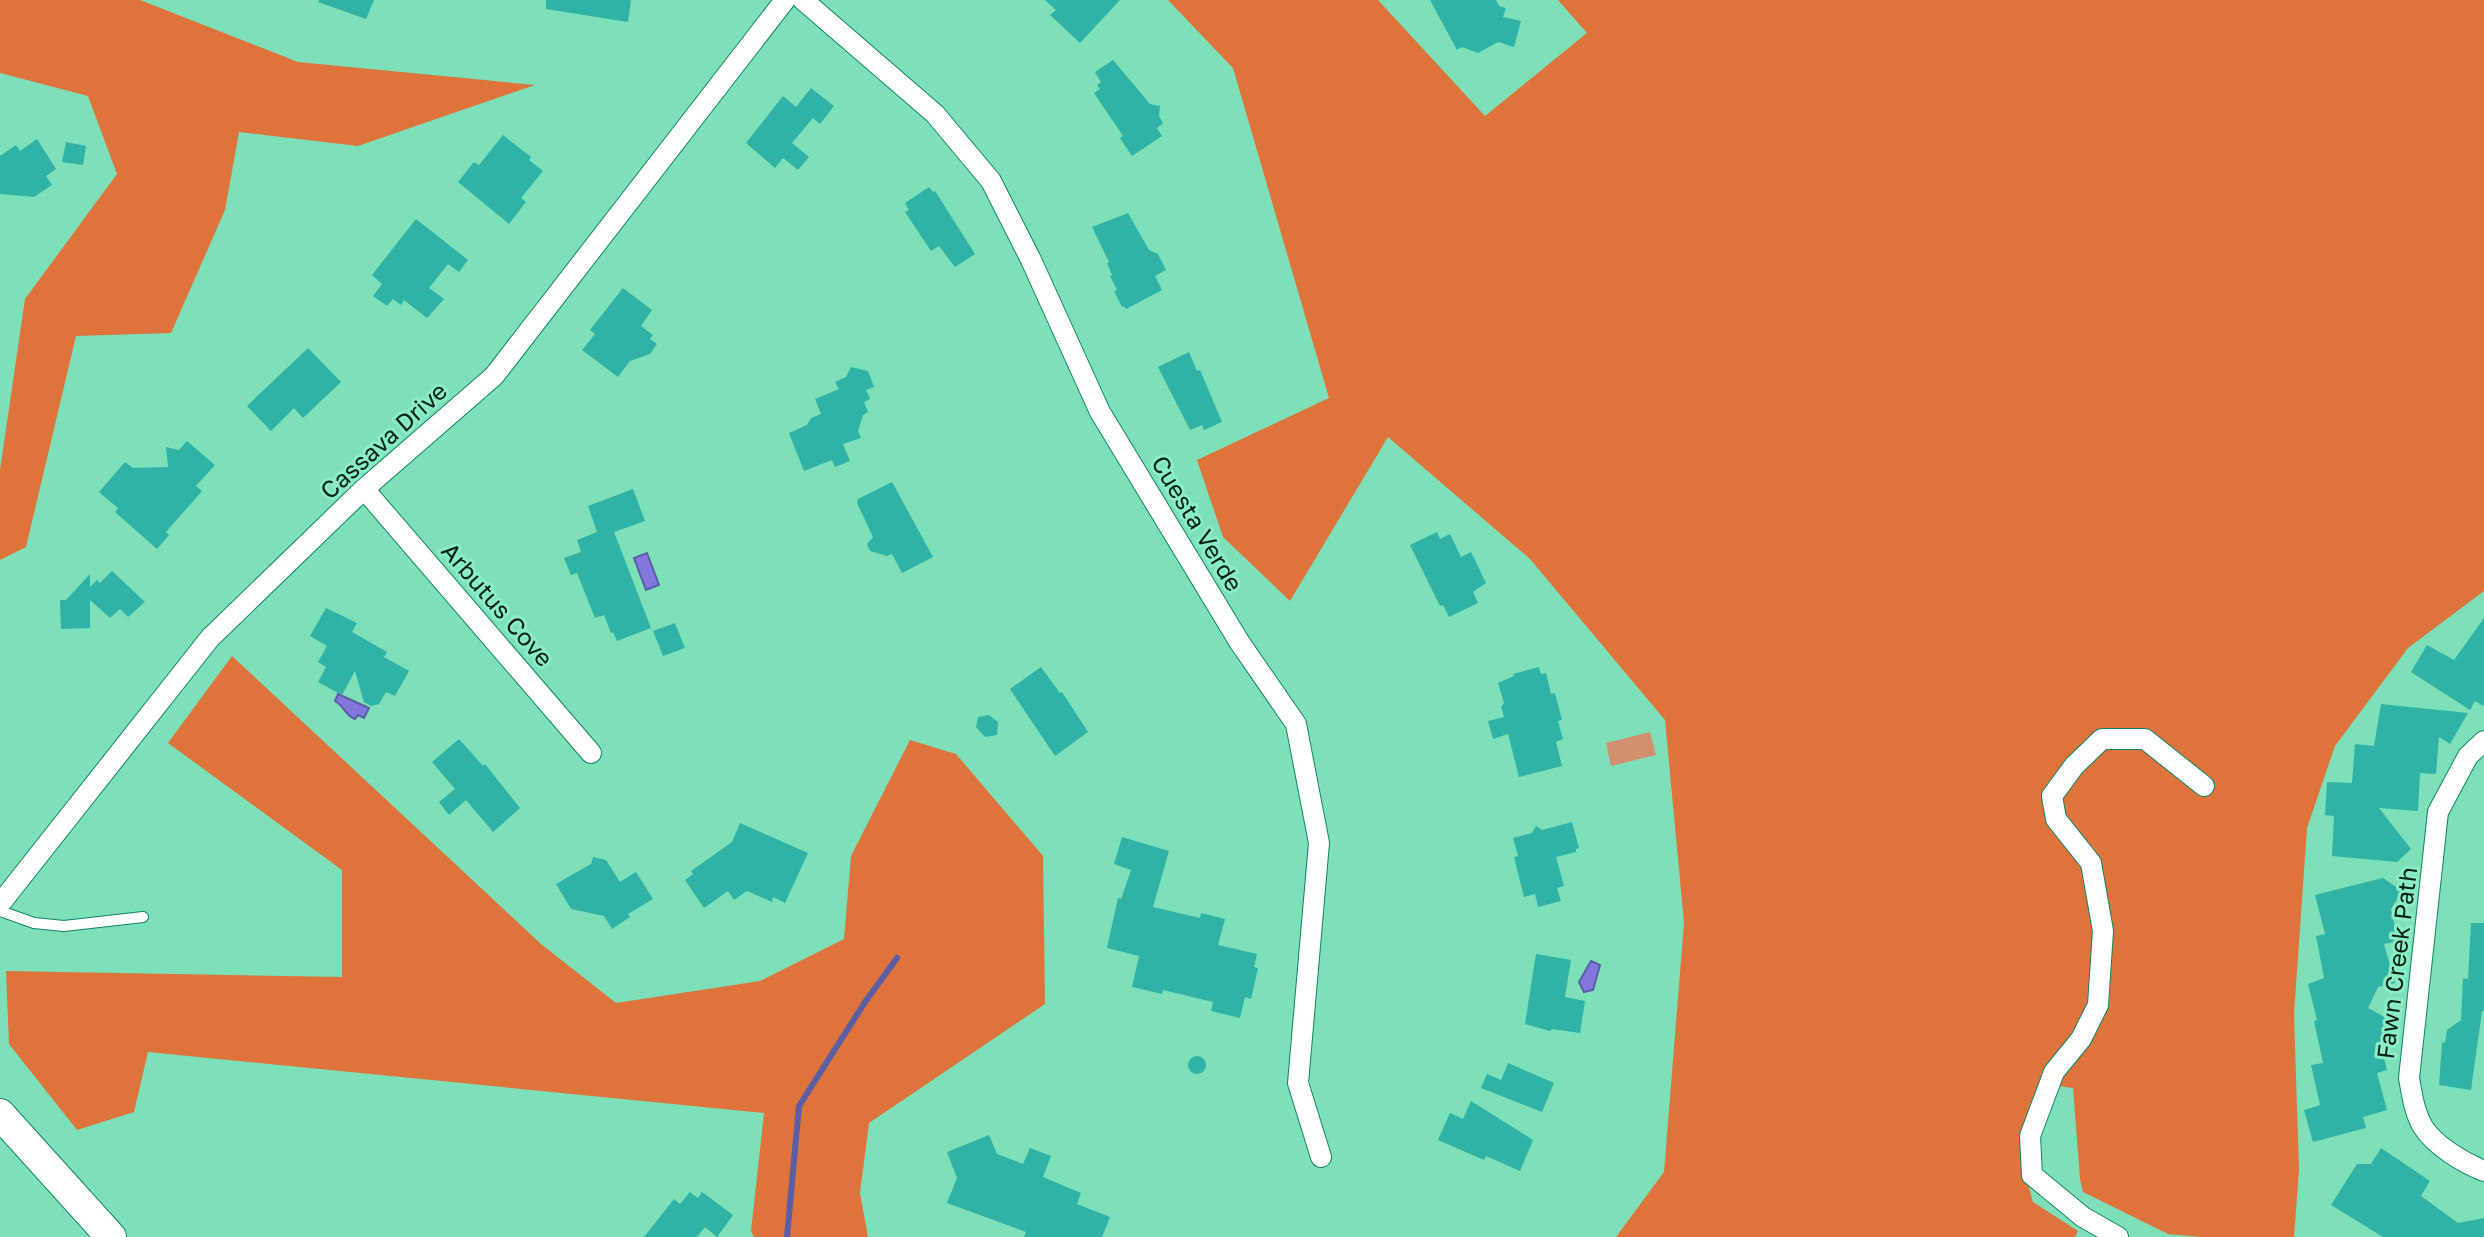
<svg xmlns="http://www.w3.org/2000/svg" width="2484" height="1237" viewBox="0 0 2484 1237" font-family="'Golos Text',sans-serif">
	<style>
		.green { fill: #d39071 }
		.forest { fill: #de733c }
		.water { fill: #8177dd; stroke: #5b5ea2; stroke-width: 2 }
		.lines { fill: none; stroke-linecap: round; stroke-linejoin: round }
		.stream { stroke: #5b5ea2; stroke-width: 6 }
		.building { fill: #31b2a6 }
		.lane-casing { stroke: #128562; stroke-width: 12 }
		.street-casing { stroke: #128562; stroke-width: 22 }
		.secondary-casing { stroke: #128562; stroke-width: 32 }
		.lane { stroke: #fff; stroke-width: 10 }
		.street { stroke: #fff; stroke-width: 20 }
		.secondary { stroke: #fff; stroke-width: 30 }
		.labels { text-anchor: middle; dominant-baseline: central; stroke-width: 6; stroke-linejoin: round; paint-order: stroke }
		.street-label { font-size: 24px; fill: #032317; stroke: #8aedc5 }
	</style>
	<rect width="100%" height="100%" fill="#7de0b8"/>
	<path class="green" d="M1650,732L1656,755L1611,766L1606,743Z"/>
	<g class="forest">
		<path d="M0,0H140L298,62L535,85L358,146L239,132L225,210L171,333L76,336L26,547L0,560V470L25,299L117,174L88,96L0,73Z"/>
		<path d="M1168,0H1378L1485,116L1587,33L1558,0H2484V591L2408,648L2335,746L2307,828L2294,1014L2299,1170L2294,1237H2202L2168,1234L2083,1192L2080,1179L2073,1088L2044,1084L2023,1165L2033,1202L2078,1231L2075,1237H1616L1664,1172L1684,923L1665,720L1530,559L1388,437L1290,601L1223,537L1197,460L1329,398L1233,68Z"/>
		<path d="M232,656L541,944L616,1003L760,981L844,939L851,856L910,740L956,754L1043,856L1045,1004L869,1123L860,1193L868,1237H754L751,1231L764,1113L148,1052L134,1112L77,1130L9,1044L6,971L342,977V870L168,743Z"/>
	</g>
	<g class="water">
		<path d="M647,553L659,585L646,590L634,558Z"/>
		<path d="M338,694L369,708L364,718L358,715L355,719C346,716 344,706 335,701Z"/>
		<path d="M1591,961L1600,965L1593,990L1584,992L1579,982Z"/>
	</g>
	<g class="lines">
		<path class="stream" d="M787,1237L799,1106L865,1002L897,958"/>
	</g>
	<g class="building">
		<path d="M319,0H374L366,19L318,2Z"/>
		<path d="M546,0H631L628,22L546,9Z"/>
		<path d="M1045,0H1120L1080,43L1050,15L1056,10Z"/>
		<path d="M1430,0H1496L1499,6L1506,8L1503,17L1521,21L1514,47L1498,42L1478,53L1462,47L1457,50Z"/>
		<path d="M1113,60L1150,104L1160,106L1159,116L1163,123L1157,128L1162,136L1132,156L1120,138L1123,136L1094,93L1100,89L1097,85L1101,82L1095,72Z"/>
		<path d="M811,88L834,106L820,124L813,118L792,143L809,157L798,170L783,158L775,168L746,143L783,96L796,107Z"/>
		<path d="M503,135L531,157L529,160L543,171L521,198L526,202L509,224L458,182L474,162L479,165Z"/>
		<path d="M37,139L56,169L46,176L52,185L34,197L0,194V156L16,145L20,151Z"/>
		<path d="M66,142L86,146L83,165L62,162Z"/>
		<path d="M929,187L933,192L935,191L975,254L955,267L939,246L931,251L905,212L909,210L905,203Z"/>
		<path d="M1128,213L1149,250L1158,254L1166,270L1155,276L1162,290L1126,309L1124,306L1122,307L1114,291L1117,290L1110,276L1112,275L1107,263L1109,262L1092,227Z"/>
		<path d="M416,219L468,260L459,272L448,264L429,288L444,299L427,318L404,300L401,305L393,299L387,306L373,296L382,284L372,275Z"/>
		<path d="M623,288L652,310L641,326L653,335L650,339L657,344L650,354L630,361L618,377L582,350L595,334L590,330Z"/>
		<path d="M308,348L341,382L303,418L294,408L271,431L247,406Z"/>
		<path d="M1189,352L1197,371L1200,370L1222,422L1204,430L1202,425L1190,430L1158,367Z"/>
		<path d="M851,367L868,371L874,387L866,390L870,399L864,402L868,412L863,415L858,431L861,438L843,444L850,461L835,467L832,460L804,471L789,433L807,425L811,418L821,414L815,399L839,389L835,382L846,377Z"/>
		<path d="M187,441L215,465L196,486L202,491L166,532L169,535L157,549L115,512L118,508L99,492L125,462L133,468L168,467L166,447L179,450Z"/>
		<path d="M892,482L933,557L902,573L892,554L887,556L870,551L867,544L873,537L857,503L858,499Z"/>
		<path d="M633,489L645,521L614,532L651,628L617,641L613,632L611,633L604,615L595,618L577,573L571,575L564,558L581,552L577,540L597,532L588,506Z"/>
		<path d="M1437,532L1440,539L1450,534L1461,557L1471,552L1486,583L1473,592L1478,603L1449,617L1443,605L1440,606L1410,545Z"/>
		<path d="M112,571L145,602L128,617L120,609L110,618L90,600V628L61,629L60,600H66L90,574V587L97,580L100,583Z"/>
		<path d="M326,608L357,623L352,632L387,652L384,657L409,671L395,696L386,692L379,704L371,706L364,702L355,671L342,695L318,682L326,667L318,662L327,646L310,636Z"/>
		<path d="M2484,618V706L2475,701L2470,710L2411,672L2427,645L2454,660Z"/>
		<path d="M675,623L685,648L663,656L653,631Z"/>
		<path d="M1041,667L1060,693L1062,692L1088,732L1055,756L1010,689Z"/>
		<path d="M1539,667L1541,674L1546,673L1551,694L1555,693L1562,720L1558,721L1563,739L1556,742L1562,766L1519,777L1508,734L1493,739L1488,721L1504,717L1501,707L1504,703L1498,683L1514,676L1513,674Z"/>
		<path d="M2381,704L2468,713L2450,744L2439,737L2436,774L2420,773L2418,811L2379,808L2411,849L2397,862L2332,856L2334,816L2325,815L2327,782L2352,783L2355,744L2374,746Z"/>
		<path d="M989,715L998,722L997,735L985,737L976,727L978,717Z"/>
		<path d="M459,739L483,766L485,764L520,808L493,832L466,800L449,815L439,802L455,789L432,762Z"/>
		<path d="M1572,822L1579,848L1576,849V852L1556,857L1564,886L1557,888L1561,901L1538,907L1535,894L1524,897L1514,857L1518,856L1513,838L1532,833L1536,826L1542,830Z"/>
		<path d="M740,823L808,853L785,903L773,897L772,902L747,891L734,900L728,891L704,908L685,880L693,874L691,871L732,842Z"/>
		<path d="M1122,837L1169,851L1153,907L1200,918L1201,913L1225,919L1218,945L1257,954L1254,967L1258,968L1251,999L1245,997L1240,1018L1211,1011L1213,1002L1163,990L1162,994L1132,987L1139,956L1107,948L1118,898L1121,899L1131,870L1114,864Z"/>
		<path d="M593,857L606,860L620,882L636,872L653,899L628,914L630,917L612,929L604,916L571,909L556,884L591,864Z"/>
		<path d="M2383,878L2402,891L2391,909L2398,941L2384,944L2395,983L2378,987L2368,1008L2392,1021L2380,1041L2387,1070L2377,1073L2387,1110L2363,1117L2366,1128L2313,1142L2304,1110L2320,1105L2311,1065L2323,1063L2314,1021L2317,1020L2308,984L2324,978L2316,936L2325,934L2315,895Z"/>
		<path d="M2471,923H2484V1011H2482L2471,1090L2439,1085L2442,1042L2445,1043L2447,1030L2461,1020L2463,978L2468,979Z"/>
		<path d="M1536,954L1571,960L1565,997L1585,1001L1580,1033L1552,1029L1550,1031L1525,1024Z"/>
		<circle cx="1197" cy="1065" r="9"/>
		<path d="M1508,1063L1554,1083L1542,1112L1481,1088L1487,1074L1501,1080Z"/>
		<path d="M1471,1101L1533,1140L1520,1171L1486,1156L1484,1160L1438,1140L1450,1113L1463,1119Z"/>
		<path d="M989,1135L997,1154L1023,1164L1030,1148L1051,1156L1043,1177L1081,1193L1077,1204L1110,1217L1102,1237H1024L1026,1232L947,1203L957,1178L947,1152Z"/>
		<path d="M2381,1148L2430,1181L2421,1196L2458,1223L2484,1218V1237H2383L2331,1205L2357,1164H2371Z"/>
		<path d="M690,1192L698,1198L702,1192L733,1215L717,1237L705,1227L697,1237H644L674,1199L680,1204Z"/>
	</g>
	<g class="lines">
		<defs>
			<path id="lane" d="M0,911L34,923L64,926L143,917"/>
			<g id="street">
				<path d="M803,0L935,114L991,181L1031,260L1100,412L1240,643L1296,724L1319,843L1298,1083L1321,1157"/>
				<path d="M364,489L591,753"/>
				<path d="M2484,741L2468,756L2438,812L2409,1078C2412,1094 2414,1112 2423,1127C2435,1146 2464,1163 2484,1171"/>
				<path d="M0,904L210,638L364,489L494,376L785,0"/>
				<path d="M2118,1237L2083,1217L2032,1175L2030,1136L2054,1072L2081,1039L2098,1005L2103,931L2091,863L2056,819L2052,796L2074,766L2102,739H2145L2204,786"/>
			</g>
			<path id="secondary" d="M0,1114L111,1237"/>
		</defs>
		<use href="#lane" class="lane-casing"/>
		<use href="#street" class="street-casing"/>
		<use href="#secondary" class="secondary-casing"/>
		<use href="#lane" class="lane"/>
		<use href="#street" class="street"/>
		<use href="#secondary" class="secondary"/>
	</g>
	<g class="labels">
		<g class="street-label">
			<text transform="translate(383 440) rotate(-42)">Cassava Drive</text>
			<text transform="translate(1198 523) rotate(59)">Cuesta Verde</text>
			<text transform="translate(498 604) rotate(49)">Arbutus Cove</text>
			<text transform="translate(2396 963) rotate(-83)">Fawn Creek Path</text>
		</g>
	</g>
</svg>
